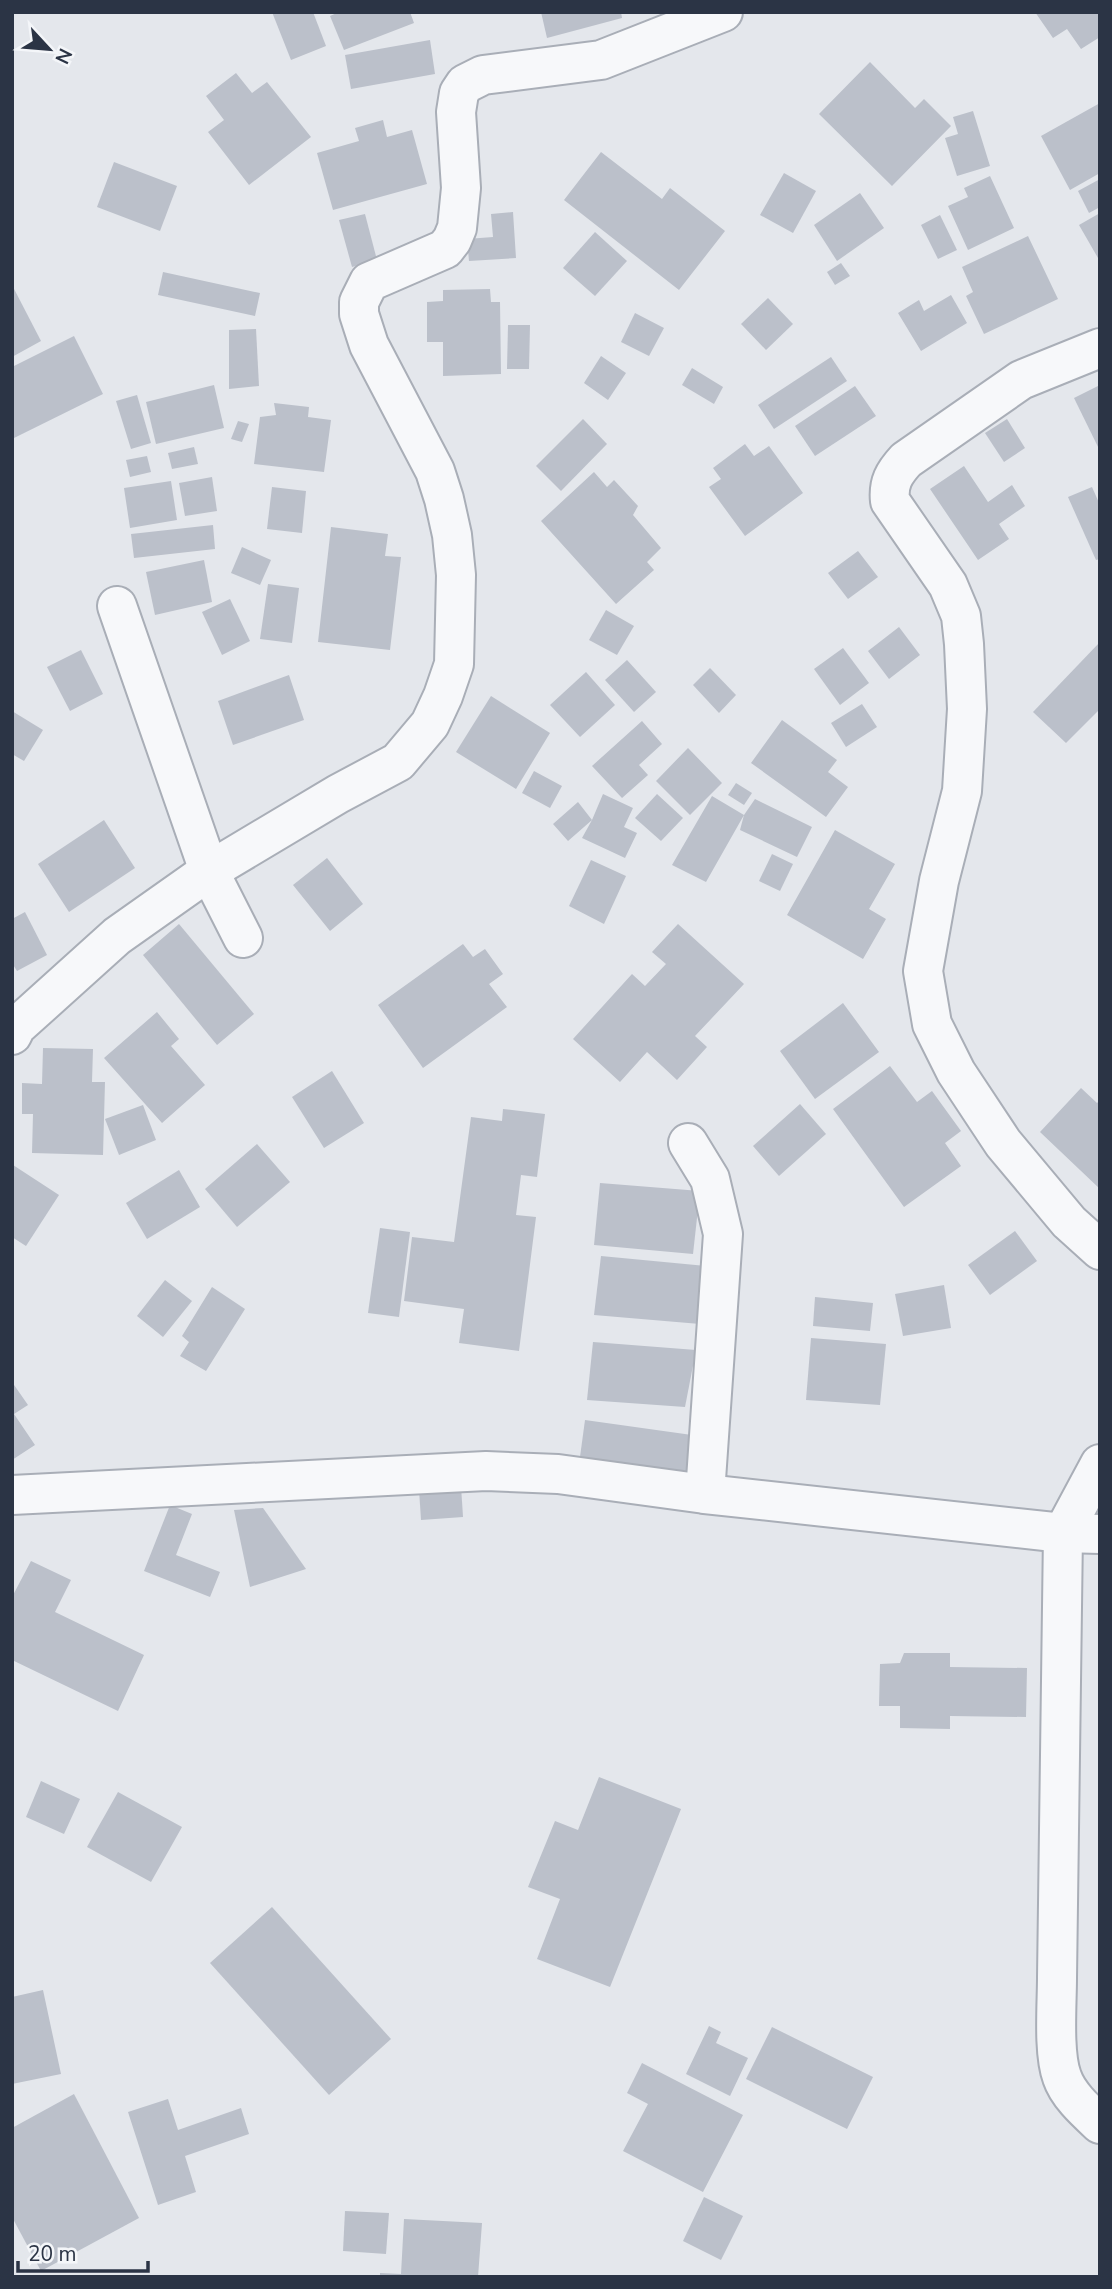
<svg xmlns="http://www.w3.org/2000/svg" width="1112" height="2289" viewBox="0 0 1112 2289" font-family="'Nunito Sans',sans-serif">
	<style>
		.building { fill: #bbc0ca }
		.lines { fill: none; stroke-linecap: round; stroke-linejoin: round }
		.minor-casing { stroke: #a9aeb7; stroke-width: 42 }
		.minor { stroke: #f7f8fa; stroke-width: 38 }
	</style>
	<rect width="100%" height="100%" fill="#e4e7ec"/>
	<g class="building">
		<path d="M272,12H313L326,46L291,60Z"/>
		<path d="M339,12H410L414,23L344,50L330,16Z"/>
		<path d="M541,12H621L622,18L547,38Z"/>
		<path d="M1035,12H1100V37L1081,49L1067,29L1053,38Z"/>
		<path d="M430,40L435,74L351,89L345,55Z"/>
		<path d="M870,62L915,108L924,99L951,126L892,186L819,114Z"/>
		<path d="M236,73L252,93L267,82L311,137L249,185L208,132L224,120L206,96Z"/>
		<path d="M1100,103V173L1070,190L1041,136Z"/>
		<path d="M973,111L990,166L957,176L945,138L958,134L953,117Z"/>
		<path d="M383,120L387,137L412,130L427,184L333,210L317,153L359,141L355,128Z"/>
		<path d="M601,152L662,199L670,188L725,231L679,290L564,200Z"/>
		<path d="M114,162L177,186L160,231L97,207Z"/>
		<path d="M784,173L816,191L793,233L760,215Z"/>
		<path d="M990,176L1014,228L968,250L948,206L968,197L964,188Z"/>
		<path d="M1100,179V207L1089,213L1078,191Z"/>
		<path d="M860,193L884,228L837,261L814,225Z"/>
		<path d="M513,212L516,258L469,261L467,239L493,237L491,214Z"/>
		<path d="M1100,213V257L1098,258L1079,225Z"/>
		<path d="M365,214L377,260L352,267L339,220Z"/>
		<path d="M940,215L957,250L938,259L921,225Z"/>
		<path d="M595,232L627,261L595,296L563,268Z"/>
		<path d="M1028,236L1058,299L984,334L966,296L973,292L962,267Z"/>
		<path d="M841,263L850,276L835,285L827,272Z"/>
		<path d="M163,272L260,293L255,316L158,295Z"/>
		<path d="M12,285L41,341L12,357Z"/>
		<path d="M490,289L491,302H500L501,374L443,376V342H427V302L443,301V290Z"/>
		<path d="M951,295L967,323L921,351L898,313L919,300L924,311Z"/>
		<path d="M768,298L793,324L766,350L741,324Z"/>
		<path d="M635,313L664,328L649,356L621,342Z"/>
		<path d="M508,325H530L529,369H507Z"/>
		<path d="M256,329L259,386L229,389V330Z"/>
		<path d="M74,336L103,394L12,439V367Z"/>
		<path d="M601,356L626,373L608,400L584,383Z"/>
		<path d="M831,357L847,381L774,429L758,405Z"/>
		<path d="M692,368L723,387L714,404L682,385Z"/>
		<path d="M214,385L224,428L156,444L146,402Z"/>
		<path d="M1100,385V451L1074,398Z"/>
		<path d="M855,386L876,416L815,456L795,426Z"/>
		<path d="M137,395L151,443L131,449L116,401Z"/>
		<path d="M274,403L309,407L308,417L331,420L324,472L254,464L260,417L276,415Z"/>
		<path d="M583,419L607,444L561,491L536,466Z"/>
		<path d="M1007,419L1025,448L1004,462L985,433Z"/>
		<path d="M238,421L249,424L242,442L231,439Z"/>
		<path d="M745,444L754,456L769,446L803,493L745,536L709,487L721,479L713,468Z"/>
		<path d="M194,447L198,464L172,469L168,453Z"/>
		<path d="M147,456L151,472L130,477L126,460Z"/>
		<path d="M964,466L988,502L1012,485L1025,506L999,524L1009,539L978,560L930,489Z"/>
		<path d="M594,472L607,487L614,480L638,506L633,515L661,548L647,562L654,570L616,604L541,521Z"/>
		<path d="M212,477L217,511L185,516L179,483Z"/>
		<path d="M171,481L177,520L130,528L124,488Z"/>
		<path d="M272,487L306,491L302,533L267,529Z"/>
		<path d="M1092,487L1100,505V559L1096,560L1068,497Z"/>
		<path d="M213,525L215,549L134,558L131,534Z"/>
		<path d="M331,527L388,534L385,556L401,557L390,650L318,642Z"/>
		<path d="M242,547L271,560L260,585L231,573Z"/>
		<path d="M858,551L878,577L848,599L828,573Z"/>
		<path d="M204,560L212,602L155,615L146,572Z"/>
		<path d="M268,584L299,588L292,643L260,639Z"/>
		<path d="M230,599L250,641L222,655L202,612Z"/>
		<path d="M606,610L634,626L617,655L589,640Z"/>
		<path d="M899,627L920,655L889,679L868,651Z"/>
		<path d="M1100,642V709L1066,743L1033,712Z"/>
		<path d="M843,648L869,683L840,705L814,669Z"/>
		<path d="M81,650L103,694L70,711L47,667Z"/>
		<path d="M627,660L656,692L634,712L605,680Z"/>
		<path d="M710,668L736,695L719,713L693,685Z"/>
		<path d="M586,672L615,705L580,737L550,705Z"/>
		<path d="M289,675L304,720L233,745L218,701Z"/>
		<path d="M491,696L550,733L516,789L456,752Z"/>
		<path d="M862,704L877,727L846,747L831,723Z"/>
		<path d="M12,711L43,730L24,761L12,754Z"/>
		<path d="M782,720L837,760L828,772L848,787L826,817L751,763Z"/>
		<path d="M642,721L662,744L639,765L648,775L622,798L592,766Z"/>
		<path d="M688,748L722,783L690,815L656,781Z"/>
		<path d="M534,771L562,786L550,808L522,793Z"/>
		<path d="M736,783L752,793L744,805L728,795Z"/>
		<path d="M603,794L633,808L624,827L637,833L625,858L582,838L592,820L568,841L553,824L578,802L592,820Z"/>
		<path d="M657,794L683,818L661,841L635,818Z"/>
		<path d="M712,796L744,815L755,799L812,827L797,857L740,830L744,815L706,882L672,865Z"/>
		<path d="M104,820L135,868L69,912L38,864Z"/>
		<path d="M835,830L895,864L869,909L886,919L863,959L787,915Z"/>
		<path d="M772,854L793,864L780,891L759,881Z"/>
		<path d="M327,858L363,904L330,931L293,885Z"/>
		<path d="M591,860L626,876L604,924L569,906Z"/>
		<path d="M25,912L47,955L17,971L12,963V919Z"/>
		<path d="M179,924L254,1014L217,1045L143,955Z"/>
		<path d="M678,924L744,984L695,1036L707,1047L677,1080L647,1052L620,1082L573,1039L632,974L645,986L666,964L652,952Z"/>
		<path d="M463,944L473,957L485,949L503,974L489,984L507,1007L423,1068L378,1005Z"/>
		<path d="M843,1003L879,1052L815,1099L780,1051Z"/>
		<path d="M157,1012L179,1039L171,1046L205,1085L162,1123L104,1058Z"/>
		<path d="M43,1048L93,1049L92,1082H105L103,1155L32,1153L33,1114H22V1083L42,1084Z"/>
		<path d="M890,1066L917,1102L932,1091L961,1131L945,1143L961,1166L904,1207L833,1109Z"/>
		<path d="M332,1071L364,1123L324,1148L292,1097Z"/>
		<path d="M1081,1088L1097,1103L1100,1100V1189L1040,1132Z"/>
		<path d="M800,1104L826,1134L779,1176L753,1146Z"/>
		<path d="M143,1105L156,1140L119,1155L105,1119Z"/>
		<path d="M503,1109L545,1114L537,1177L521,1175L516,1215L536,1217L519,1351L459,1343L464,1309L404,1301L412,1237L454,1242L471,1117L502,1121Z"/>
		<path d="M257,1144L290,1182L237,1227L205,1189Z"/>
		<path d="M13,1165L59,1195L26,1246L12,1237Z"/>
		<path d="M179,1170L200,1207L147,1239L126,1203Z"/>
		<path d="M600,1183L700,1191L693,1254L594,1245Z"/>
		<path d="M380,1228L410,1232L399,1317L368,1313Z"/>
		<path d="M1015,1231L1037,1261L990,1295L968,1265Z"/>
		<path d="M601,1256L706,1266L700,1324L594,1315Z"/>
		<path d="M165,1280L192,1301L163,1337L137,1316Z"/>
		<path d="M944,1285L951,1328L903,1336L895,1294Z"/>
		<path d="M212,1287L245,1309L206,1371L180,1356L189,1342L182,1336Z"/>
		<path d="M815,1297L873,1303L870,1331L813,1326Z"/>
		<path d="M811,1338L886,1344L880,1405L806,1400Z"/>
		<path d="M593,1342L696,1350L685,1407L587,1400Z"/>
		<path d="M12,1382L28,1405L14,1414L35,1445L12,1460Z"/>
		<path d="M585,1420L699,1436L694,1472L580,1457Z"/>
		<path d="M461,1486L463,1517L421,1520L419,1489Z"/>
		<path d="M170,1505L192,1514L176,1555L220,1572L210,1597L144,1571Z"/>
		<path d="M263,1508L306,1569L250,1587L234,1510Z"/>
		<path d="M31,1561L71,1580L55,1612L144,1655L118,1711L12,1660V1597Z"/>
		<path d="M904,1653H950V1667L1027,1668L1026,1717L950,1716V1729L900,1728V1706H879L880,1664L900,1663Z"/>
		<path d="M599,1777L681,1809L610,1987L537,1959L560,1899L528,1887L555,1821L578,1830Z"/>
		<path d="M41,1781L80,1799L64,1834L26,1817Z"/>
		<path d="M118,1792L182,1827L151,1882L87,1847Z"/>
		<path d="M272,1907L391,2039L329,2095L210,1963Z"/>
		<path d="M43,1990L61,2074L12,2084V1997Z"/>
		<path d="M709,2026L721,2032L716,2043L748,2058L730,2096L686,2074Z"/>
		<path d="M772,2027L873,2077L847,2129L746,2079Z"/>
		<path d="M642,2063L743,2115L703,2192L623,2151L648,2104L627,2093Z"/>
		<path d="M74,2094L139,2218L41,2271L12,2217V2128Z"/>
		<path d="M168,2099L178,2130L241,2108L249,2134L185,2156L196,2192L158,2205L128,2112Z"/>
		<path d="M704,2197L743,2216L721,2260L683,2241Z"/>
		<path d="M345,2211L389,2213L386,2254L343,2251Z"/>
		<path d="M404,2219L482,2223L478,2277H380V2273L401,2274Z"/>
	</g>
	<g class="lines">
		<defs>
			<g id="minor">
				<path d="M1100,348L1021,380L906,460C894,473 888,483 890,501L948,585L961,616L964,644L967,709L962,791L939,881L923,971L932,1024L956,1072L1003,1143L1069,1222L1100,1250"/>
				<path d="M117,606L209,871L243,938"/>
				<path d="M12,1035L16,1027L117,936L209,871L338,794L398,762L430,724L443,696L454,664L456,575L452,535L444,499L435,471L369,345L359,314V302L369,282L445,249L452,240L457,228L461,188L456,112L459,93L465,84L483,75L601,60L723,12"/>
				<path d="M688,1143L710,1179L723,1234L705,1494"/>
				<path d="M1100,1464L1063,1533L1057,1978C1057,2004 1053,2053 1062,2077C1068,2095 1086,2111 1100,2124"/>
				<path d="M12,1495L486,1471L558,1474L705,1494L1063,1533L1100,1534"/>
			</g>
		</defs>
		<use href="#minor" class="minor-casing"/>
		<use href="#minor" class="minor"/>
	</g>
	<rect width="1112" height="2289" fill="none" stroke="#2b3445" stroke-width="28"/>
	<g transform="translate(49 49) rotate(116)" stroke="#f4f6f9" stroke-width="5" paint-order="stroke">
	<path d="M0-5L12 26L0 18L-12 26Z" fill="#2b3445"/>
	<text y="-10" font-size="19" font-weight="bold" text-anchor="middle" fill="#2b3445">N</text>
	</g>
	<path d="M18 2261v10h130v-10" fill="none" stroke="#2b3445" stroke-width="3.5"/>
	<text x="28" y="2261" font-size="21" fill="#2b3445" stroke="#f4f6f9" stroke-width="5" paint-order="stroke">20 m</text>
</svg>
